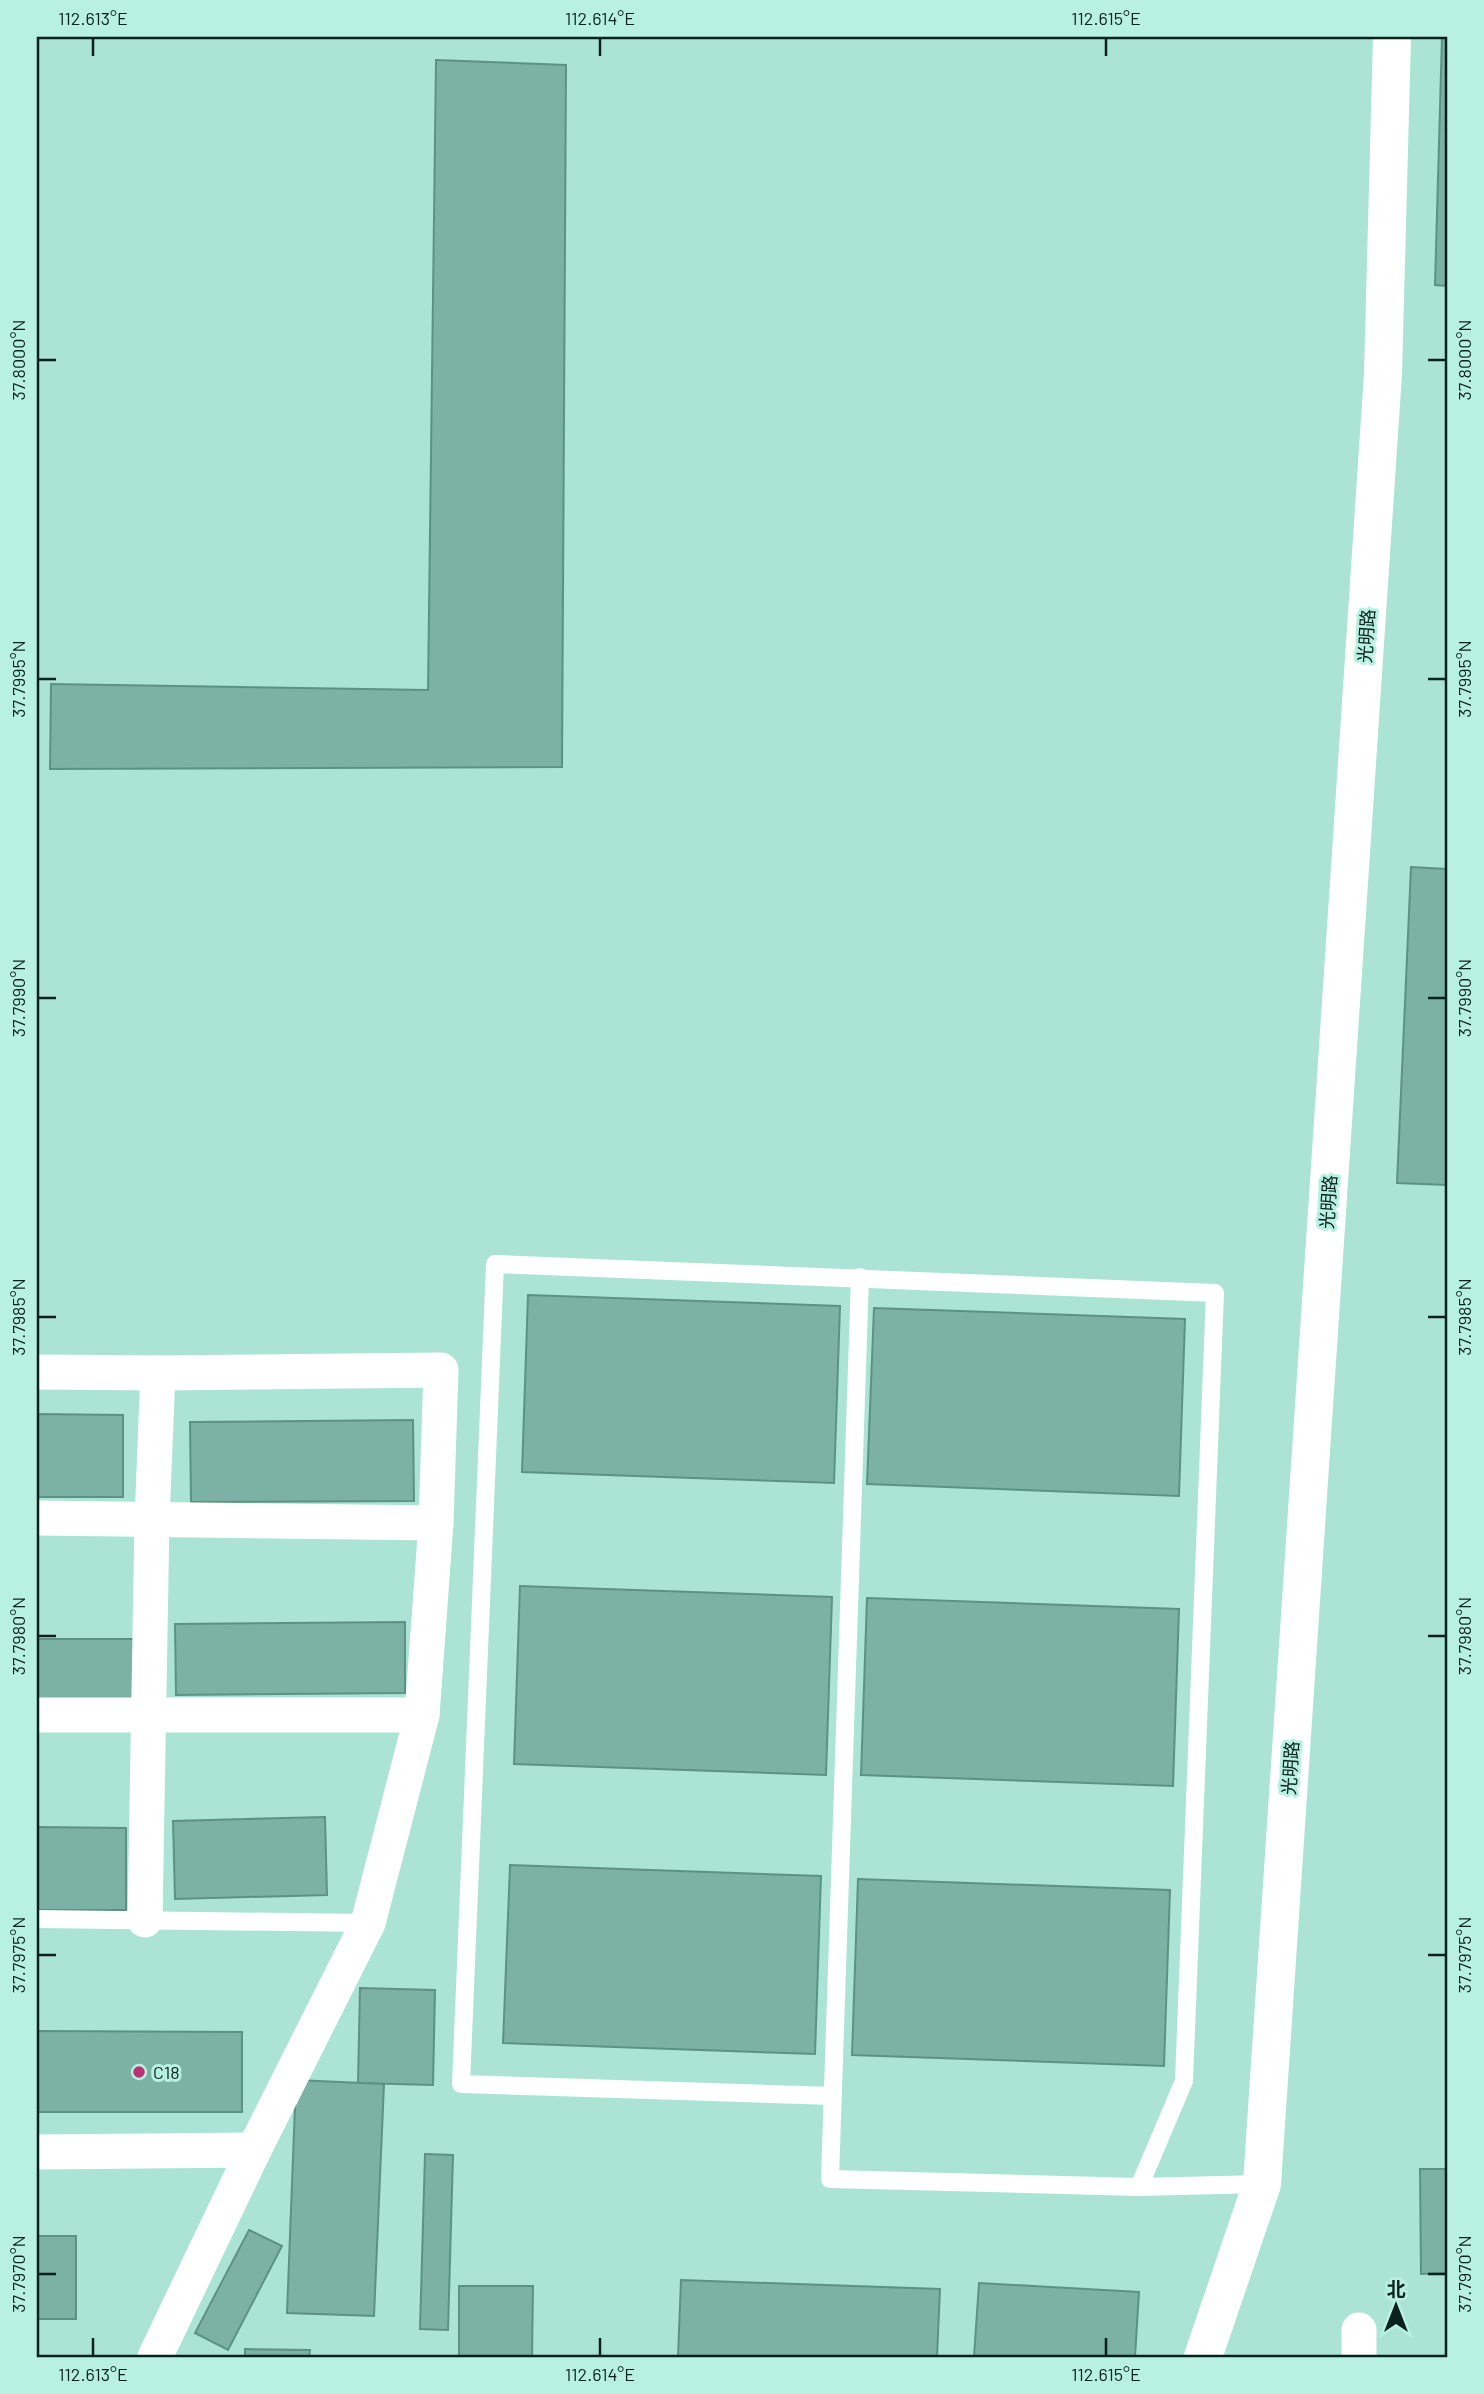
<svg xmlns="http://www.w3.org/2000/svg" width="1484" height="2394" viewBox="0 0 1484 2394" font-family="Barlow,'Noto Sans SC',sans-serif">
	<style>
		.building { fill: #7bb2a3; stroke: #5c9283; stroke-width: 2 }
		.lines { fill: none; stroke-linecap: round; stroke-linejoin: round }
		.lane { stroke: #fff; stroke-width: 18 }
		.street { stroke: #fff; stroke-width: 35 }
		.secondary { stroke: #fff; stroke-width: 38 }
		.ticks { fill: none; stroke: #0b221c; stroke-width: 2.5 }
		.poi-dot { fill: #b93274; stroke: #b8f1e1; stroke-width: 2.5 }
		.labels { text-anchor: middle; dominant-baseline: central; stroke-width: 6; stroke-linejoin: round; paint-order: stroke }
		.street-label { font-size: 18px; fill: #0b221c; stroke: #b8f1e1 }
		.poi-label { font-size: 18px; fill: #0b221c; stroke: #b8f1e1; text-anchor: start }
		.neatline { fill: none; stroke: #0b221c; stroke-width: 2.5 }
		.ticks-label { font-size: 18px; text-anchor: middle; fill: #0b221c }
	</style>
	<rect width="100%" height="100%" fill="#abe4d4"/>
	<g class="building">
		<path d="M1442,37H1447V286L1435,285Z"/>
		<path d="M436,60L566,65L562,767L50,769L51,684L428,690Z"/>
		<path d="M1411,867L1447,869V1185L1397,1183Z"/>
		<path d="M528,1295L840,1306L834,1483L522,1472Z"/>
		<path d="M874,1308L1185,1319L1179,1496L867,1484Z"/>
		<path d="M37,1414L123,1415V1497H37Z"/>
		<path d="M413,1420L414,1501L191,1502L190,1422Z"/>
		<path d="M520,1586L832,1597L826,1775L514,1764Z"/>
		<path d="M867,1598L1179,1609L1173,1786L861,1775Z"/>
		<path d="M405,1622V1693L176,1695L175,1624Z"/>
		<path d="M37,1639H138V1722L37,1721Z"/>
		<path d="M325,1817L327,1895L175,1899L173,1821Z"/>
		<path d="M37,1827L126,1828V1910H37Z"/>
		<path d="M510,1865L821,1876L815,2054L503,2043Z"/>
		<path d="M858,1879L1170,1890L1164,2066L852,2055Z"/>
		<path d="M360,1988L435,1990L433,2085L358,2083Z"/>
		<path d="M37,2031L242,2032V2112H37Z"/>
		<path d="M296,2080L384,2084L374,2316L287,2313Z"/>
		<path d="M425,2154L453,2155L448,2330L420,2329Z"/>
		<path d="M1420,2169H1447V2273L1421,2274Z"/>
		<path d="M249,2230L282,2246L228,2350L195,2333Z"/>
		<rect x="37" y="2236" width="39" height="83"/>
		<path d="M681,2280L940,2289L937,2357H678Z"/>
		<path d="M979,2283L1139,2292L1135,2357H974Z"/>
		<path d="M459,2286H533L532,2357H459Z"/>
		<path d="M245,2349L310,2350L309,2357H245Z"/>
	</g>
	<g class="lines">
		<g class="lane">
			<path d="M860,1277L830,2179L1139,2187L1262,2184"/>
			<path d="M37,1919L368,1923"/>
			<path d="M833,2096L461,2084L495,1264L1215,1293L1184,2081L1139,2187"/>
		</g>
		<g class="street">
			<path d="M37,1372L158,1373L441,1370L436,1523L422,1715L368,1923L254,2150L155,2357"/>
			<path d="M37,1518L436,1523"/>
			<path d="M37,1715H422"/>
			<path d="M145,1920L152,1519L158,1373"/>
			<path d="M37,2152L254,2150"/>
			<path d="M1359,2357V2330"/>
		</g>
		<path class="secondary" d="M1203,2357L1262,2184L1383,374L1392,37"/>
	</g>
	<path class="ticks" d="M93,38V56M600,38V56M1106,38V56M38,360H56M1428,360H1446M38,679H56M1428,679H1446M38,998H56M1428,998H1446M38,1317H56M1428,1317H1446M38,1636H56M1428,1636H1446M38,1955H56M1428,1955H1446M38,2274H56M1428,2274H1446M93,2338V2356M600,2338V2356M1106,2338V2356"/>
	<circle class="poi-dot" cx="139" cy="2072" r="7"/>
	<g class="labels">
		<g class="street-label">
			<text transform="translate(1366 636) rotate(-86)">光明路</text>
			<text transform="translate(1328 1202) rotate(-86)">光明路</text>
			<text transform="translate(1290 1768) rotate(-86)">光明路</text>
		</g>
		<g class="poi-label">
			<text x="153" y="2072">C18</text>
		</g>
	</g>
	<rect width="1484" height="2394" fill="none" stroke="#b8f1e1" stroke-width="77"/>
	<g transform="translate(1396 2306)" stroke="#b8f1e1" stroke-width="5" paint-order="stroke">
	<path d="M0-5L12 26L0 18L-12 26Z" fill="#0b221c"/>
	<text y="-10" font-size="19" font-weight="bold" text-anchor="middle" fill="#0b221c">北</text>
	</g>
	<rect x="38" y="38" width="1408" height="2318" class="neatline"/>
	<g class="ticks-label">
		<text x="93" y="25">112.613°E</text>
		<text x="600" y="25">112.614°E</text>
		<text x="1106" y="25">112.615°E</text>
		<text transform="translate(19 360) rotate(-90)" y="6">37.8000°N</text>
		<text transform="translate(1465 360) rotate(-90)" y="6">37.8000°N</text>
		<text transform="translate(19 679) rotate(-90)" y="6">37.7995°N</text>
		<text transform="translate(1465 679) rotate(-90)" y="6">37.7995°N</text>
		<text transform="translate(19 998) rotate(-90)" y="6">37.7990°N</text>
		<text transform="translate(1465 998) rotate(-90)" y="6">37.7990°N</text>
		<text transform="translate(19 1317) rotate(-90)" y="6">37.7985°N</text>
		<text transform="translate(1465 1317) rotate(-90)" y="6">37.7985°N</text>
		<text transform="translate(19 1636) rotate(-90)" y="6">37.7980°N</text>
		<text transform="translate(1465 1636) rotate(-90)" y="6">37.7980°N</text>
		<text transform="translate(19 1955) rotate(-90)" y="6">37.7975°N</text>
		<text transform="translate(1465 1955) rotate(-90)" y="6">37.7975°N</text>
		<text transform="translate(19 2274) rotate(-90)" y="6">37.7970°N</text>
		<text transform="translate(1465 2274) rotate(-90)" y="6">37.7970°N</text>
		<text x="93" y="2381">112.613°E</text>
		<text x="600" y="2381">112.614°E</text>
		<text x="1106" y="2381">112.615°E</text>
	</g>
</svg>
